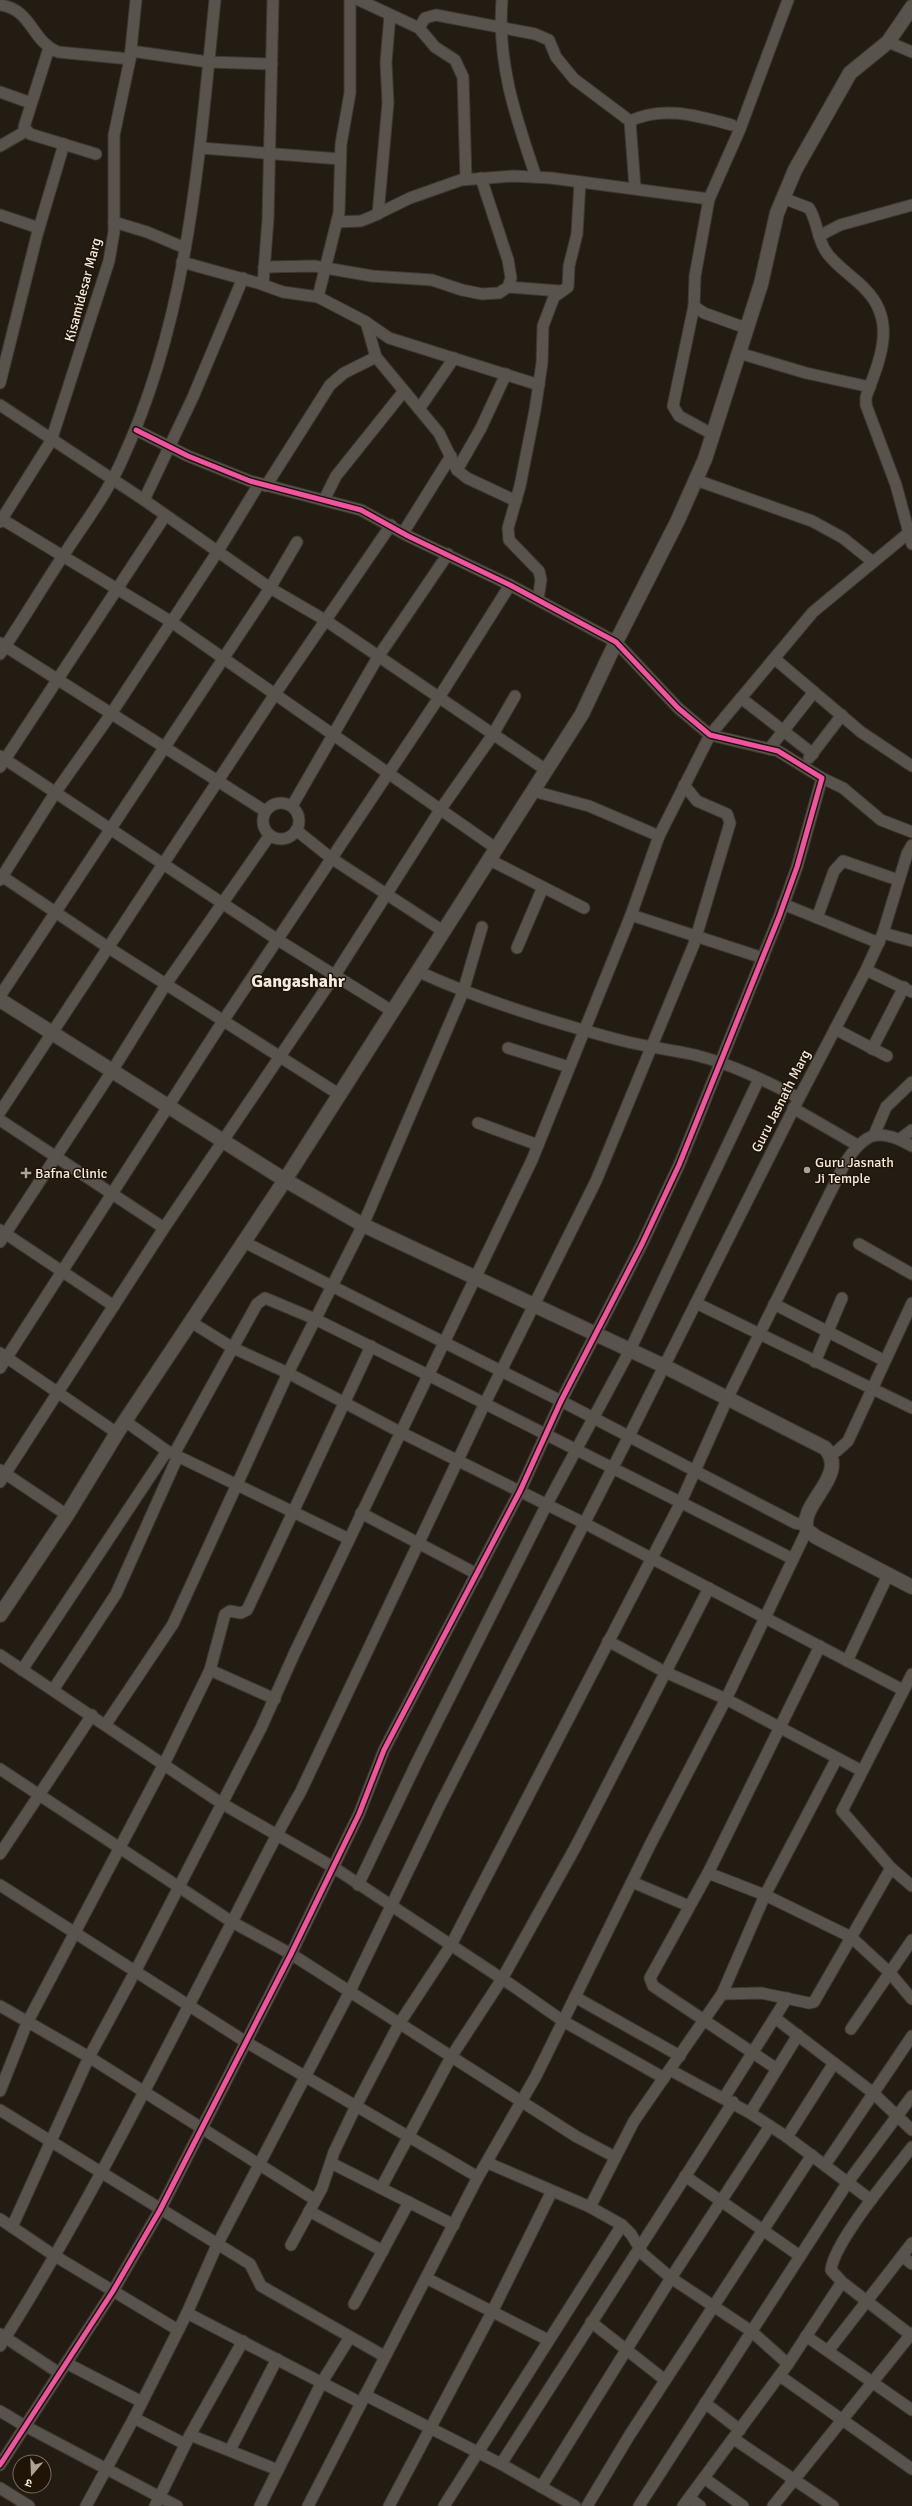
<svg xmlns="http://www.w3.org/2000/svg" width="912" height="2506" viewBox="0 0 912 2506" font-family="Signika,'Noto Sans Devanagari',sans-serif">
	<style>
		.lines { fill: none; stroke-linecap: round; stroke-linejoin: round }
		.minor-casing { stroke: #3e3832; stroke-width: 13 }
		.tertiary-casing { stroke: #3e3832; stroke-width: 16 }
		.minor { stroke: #58534c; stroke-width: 11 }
		.tertiary { stroke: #58534c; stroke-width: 14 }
		.cycleway-casing { stroke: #1f1405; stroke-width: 8 }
		.cycleway { stroke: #f153a3; stroke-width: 5 }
		.poi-dot { fill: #aaa399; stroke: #1f1405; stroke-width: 1.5 }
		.labels { text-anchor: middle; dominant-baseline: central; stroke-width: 3; stroke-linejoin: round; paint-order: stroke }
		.street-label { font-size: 14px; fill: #f3ebe1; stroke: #1f1405 }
		.poi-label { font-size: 14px; fill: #f3ebe1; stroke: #1f1405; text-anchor: start }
		.district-label { font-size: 18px; font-weight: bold; fill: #f3ebe1; stroke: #1f1405 }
	</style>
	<rect width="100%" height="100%" fill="#231c13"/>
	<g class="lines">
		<defs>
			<g id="minor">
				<path d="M359,0L419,28L435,47L455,60L463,77L466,179"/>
				<path d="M502,0C497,64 516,118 536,177"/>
				<path d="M0,5C32,9 31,41 58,52L130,59"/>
				<path d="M419,28L425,18L436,15L535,34L549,40L556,57L574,79L630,121L635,188"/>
				<path d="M888,42L912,52"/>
				<path d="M49,48L24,127L30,134L96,154"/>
				<path d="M131,51L208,62L272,64"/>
				<path d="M0,92L31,103"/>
				<path d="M630,121C663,105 698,116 732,125"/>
				<path d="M0,146L26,131"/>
				<path d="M201,148L340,159"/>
				<path d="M783,198L809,208C818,222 817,240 827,253C837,267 853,276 865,289C898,322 879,361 866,397V405L896,485L912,544"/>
				<path d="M709,199L695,276L694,306L704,313L746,328"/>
				<path d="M378,214L388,103L386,62L390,15"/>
				<path d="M0,215L39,228"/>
				<path d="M114,222L147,232L185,248"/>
				<path d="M337,222L361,221L371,217L410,198L461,180L514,176L551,178L709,199L740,129L788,0"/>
				<path d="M819,236L840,225L912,205"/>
				<path d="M182,262L258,283L283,292L318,297L366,322L389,338L539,385"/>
				<path d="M264,267L314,266L372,276L432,280L462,290L482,294L499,293L508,287L511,278L508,260L481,178"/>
				<path d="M263,284L268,219L273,0"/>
				<path d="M508,287L560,291"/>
				<path d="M318,297L339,213L341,144L350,93V0"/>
				<path d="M694,306L673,406L679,416L714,435"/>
				<path d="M366,322L376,357L439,433L457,470L467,478L516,501"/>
				<path d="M739,353L806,373L870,387"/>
				<path d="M0,383L37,235L64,144"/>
				<path d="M0,405L144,500L270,588L325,620L546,770"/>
				<path d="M419,409L454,358"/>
				<path d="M457,470L481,428L506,374"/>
				<path d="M696,480L812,521L843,538L873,562"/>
				<path d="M266,486L330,385L344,373L376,357"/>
				<path d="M144,500L193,397L243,278"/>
				<path d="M324,500L336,476L404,391"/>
				<path d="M0,518L170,621L497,849"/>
				<path d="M0,522L51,441L109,261L114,232V135L130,59L136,0"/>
				<path d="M403,533L451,456"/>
				<path d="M538,599L541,580L539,571L509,540L508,528L520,486L535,410L542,363L543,326L554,297L568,287L569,266L577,234L580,182"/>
				<path d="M0,643L265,811"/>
				<path d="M0,654C23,620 44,584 67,550C86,521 108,492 122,460C189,316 199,156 215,0"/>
				<path d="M775,659L861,732L912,766"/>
				<path d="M741,698L813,754"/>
				<path d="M769,749L814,692"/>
				<path d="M0,756L278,940L392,1011"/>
				<path d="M809,758L842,715"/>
				<path d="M0,767L165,516"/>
				<path d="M822,778L843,788L881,820L912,832"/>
				<path d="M533,791L589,806L659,836"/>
				<circle cx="281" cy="821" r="18"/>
				<path d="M292,806L378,657L448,554"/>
				<path d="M296,830L331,858L443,931"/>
				<path d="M490,860L584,908"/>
				<path d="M0,875L109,948L340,1095"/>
				<path d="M0,880L55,793L111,714L218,551L259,484"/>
				<path d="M783,904L879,943"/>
				<path d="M631,915L763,958"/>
				<path d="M817,918L834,871L843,861L898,880"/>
				<path d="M883,933L912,941"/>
				<path d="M517,948L543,887"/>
				<path d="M866,970L912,992"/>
				<path d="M417,971C480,1000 545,1020 612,1038C640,1046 667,1049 695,1055C731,1064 766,1081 799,1098"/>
				<path d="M0,996L270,588L297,542"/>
				<path d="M835,1029L887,1056"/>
				<path d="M508,1048L569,1067"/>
				<path d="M872,1049L904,987"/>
				<path d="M793,1108L857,1145"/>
				<path d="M0,1112L275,694L391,525"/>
				<path d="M0,1120L164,1228"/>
				<path d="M478,1123L538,1145"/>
				<path d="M874,1135L886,1107L912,1082"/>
				<path d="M900,1139L912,1130"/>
				<path d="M0,1230L114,1306"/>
				<path d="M0,1242L112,1071L166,984L270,835"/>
				<path d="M244,1242L561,1401L795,1523L806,1525"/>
				<path d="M859,1244L912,1274"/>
				<path d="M696,1303L912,1408"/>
				<path d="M774,1304L885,1361"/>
				<path d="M191,1322L233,1348L288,1373L400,1432L584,1523L903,1690"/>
				<path d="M0,1353L117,1433"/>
				<path d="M815,1362L842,1298"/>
				<path d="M0,1368L223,1021L438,699L510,585"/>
				<path d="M125,1421L167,1451L349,1539"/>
				<path d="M830,1453L837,1451L848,1441L912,1303"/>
				<path d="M174,1454L257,1304L265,1298L315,1319L428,1375L793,1559"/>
				<path d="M0,1470L67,1515"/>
				<path d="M0,1482L164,1228L335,975L440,810L492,736L515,696"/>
				<path d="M361,1513L477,1574"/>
				<path d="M608,1641L665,1672L726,1699L862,1771"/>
				<path d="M0,1655L221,1803L333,1867L513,1986L563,2021L664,2078"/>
				<path d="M847,1661L888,1575"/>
				<path d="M22,1670L167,1451"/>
				<path d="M210,1670L275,1699"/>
				<path d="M912,1674L842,1811L891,1868L912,1886"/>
				<path d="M53,1690L116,1594L178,1456"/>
				<path d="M106,1724L173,1624L288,1373L363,1225L463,992L482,927"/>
				<path d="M0,1769L232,1922L291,1954L577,2137L615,2157"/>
				<path d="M0,1854L92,1715"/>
				<path d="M708,1873L765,1895L851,1937L890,1973L912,1999"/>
				<path d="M632,1882L689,1906"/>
				<path d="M0,1885L246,2042L478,2177"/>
				<path d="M358,1885L418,1760L547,1504L630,1350L759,1079"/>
				<path d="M722,1994L761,1993L809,2003L814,2002L891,1868"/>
				<path d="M575,1997L680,2056"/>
				<path d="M0,2006L89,2057L314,2199"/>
				<path d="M775,2018L872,2092L912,2130"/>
				<path d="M851,2029L912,1940"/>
				<path d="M777,2069L653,1986L650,1978L708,1873L820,1646"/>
				<path d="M670,2070L750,2113L787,2137L871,2200"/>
				<path d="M0,2091L27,2023L164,1764L210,1670L225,1614L230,1611L241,1613L247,1610L371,1346"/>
				<path d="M724,2098L787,1998"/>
				<path d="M0,2110L250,2264L261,2286L384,2356"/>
				<path d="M750,2113L798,2035"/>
				<path d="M787,2137L834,2063"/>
				<path d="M912,2147C893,2172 834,2242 831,2270L842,2282L912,2336"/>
				<path d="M331,2163L454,2225"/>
				<path d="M488,2163L590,2207L622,2225L631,2234L643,2254L671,2278L751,2331L788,2364"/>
				<path d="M825,2165L912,2036"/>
				<path d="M685,2176L800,2256"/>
				<path d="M381,2188L451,2057L502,1979L576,1846L709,1588"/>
				<path d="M590,2207L634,2121L722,1994L765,1895L837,1758"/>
				<path d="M309,2211L383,2251"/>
				<path d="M0,2219L55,2256L178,2330"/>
				<path d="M12,2227L89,2057L136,1970L261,1728L295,1652L532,1160L631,915L659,836L710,735L813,612L912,530"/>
				<path d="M291,2245L322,2188L334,2152L356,2106L399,2024L451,1945L681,1502L728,1397L845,1163C865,1132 879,1127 912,1146"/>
				<path d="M902,2256L912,2264"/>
				<path d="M426,2278L548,2340"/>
				<path d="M354,2304L409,2202"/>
				<path d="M187,2313L361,2403"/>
				<path d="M591,2322L665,2380"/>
				<path d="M0,2334L59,2373"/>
				<path d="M806,2336L912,2410"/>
				<path d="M0,2346C86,2211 157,2066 231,1924C254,1880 275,1836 300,1793L485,1403L596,1181L694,944L730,823L727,814L697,801L684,785"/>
				<path d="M828,2351L912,2243"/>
				<path d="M66,2363L142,2402"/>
				<path d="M780,2376L912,2469"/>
				<path d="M365,2395L501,2464L575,2506"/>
				<path d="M705,2403L740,2430"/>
				<path d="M0,2411L25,2426L177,2506"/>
				<path d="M134,2418L185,2444"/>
				<path d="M190,2435L278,2470"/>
				<path d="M734,2439L833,2506"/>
				<path d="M230,2450L277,2359"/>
				<path d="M501,2464L733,2102"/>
				<path d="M0,2465L113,2291L160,2210L291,1954L359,1814L384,1750L520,1491L561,1401L642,1244L679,1165L779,917L797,867L822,778L778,751L710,735L678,708L616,642L510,585L408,536L361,510L250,481L188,456L136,430"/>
				<path d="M704,2478L743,2506"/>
				<path d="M541,2487L671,2278L770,2126"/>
				<path d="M0,2488L29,2506"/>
				<path d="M689,2498L700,2506"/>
				<path d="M86,2506L134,2418L187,2313L217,2245L349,1993L440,1805L629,1436L799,1098L866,970L883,933L907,854L912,845"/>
				<path d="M155,2506L190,2435L243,2341"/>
				<path d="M260,2506L322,2382L350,2337"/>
				<path d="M308,2506L478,2177L536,2076L651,1843L726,1699L807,1530"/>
				<path d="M389,2506L492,2312L552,2191"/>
				<path d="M444,2506L622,2225"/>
				<path d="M587,2506L629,2436L812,2155"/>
				<path d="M639,2506L848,2182L912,2096"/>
				<path d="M683,2506L788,2364L842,2282"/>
				<path d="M773,2506L912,2333"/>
			</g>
			<g id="tertiary">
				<path d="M0,1000L285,1180L363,1225L664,1366L825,1448C850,1476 798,1503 807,1530L816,1537L912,1587"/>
				<path d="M0,1615L67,1515L117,1433L285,1180L582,714L616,642L678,520L705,459L761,284L777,213L795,170L850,73L888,42L912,7"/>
			</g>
		</defs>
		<use href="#minor" class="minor-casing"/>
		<use href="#tertiary" class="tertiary-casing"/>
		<use href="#minor" class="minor"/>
		<use href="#tertiary" class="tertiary"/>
		<defs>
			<path id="cycleway" d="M0,2465L113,2291L160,2210L291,1954L359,1814L384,1750L520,1491L561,1401L642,1244L679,1165L779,917L797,867L822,778L778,751L710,735L678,708L616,642L510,585L408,536L361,510L250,481L188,456L136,430"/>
		</defs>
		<use href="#cycleway" class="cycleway-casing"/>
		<use href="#cycleway" class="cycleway"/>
	</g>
	<g class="poi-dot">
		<circle cx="807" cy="1170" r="4"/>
		<path d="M24 1167h4v4h4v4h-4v4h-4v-4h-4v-4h4z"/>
	</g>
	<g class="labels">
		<g class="street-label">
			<text transform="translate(83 290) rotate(-75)">Kisamidesar Marg</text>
			<text transform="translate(781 1101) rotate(-63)">Guru Jasnath Marg</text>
		</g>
		<g class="poi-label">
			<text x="815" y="1162">Guru Jasnath<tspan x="815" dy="16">Ji Temple</tspan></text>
			<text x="35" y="1173">Bafna Clinic</text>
		</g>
		<g class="district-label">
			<text x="298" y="981">Gangashahr</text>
		</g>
	</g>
	<g transform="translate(32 2474) rotate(199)"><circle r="19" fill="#1f1405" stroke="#746a5d"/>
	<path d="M0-3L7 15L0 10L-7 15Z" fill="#aaa399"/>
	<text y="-6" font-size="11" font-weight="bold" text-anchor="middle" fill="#f3ebe1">उ</text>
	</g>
</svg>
